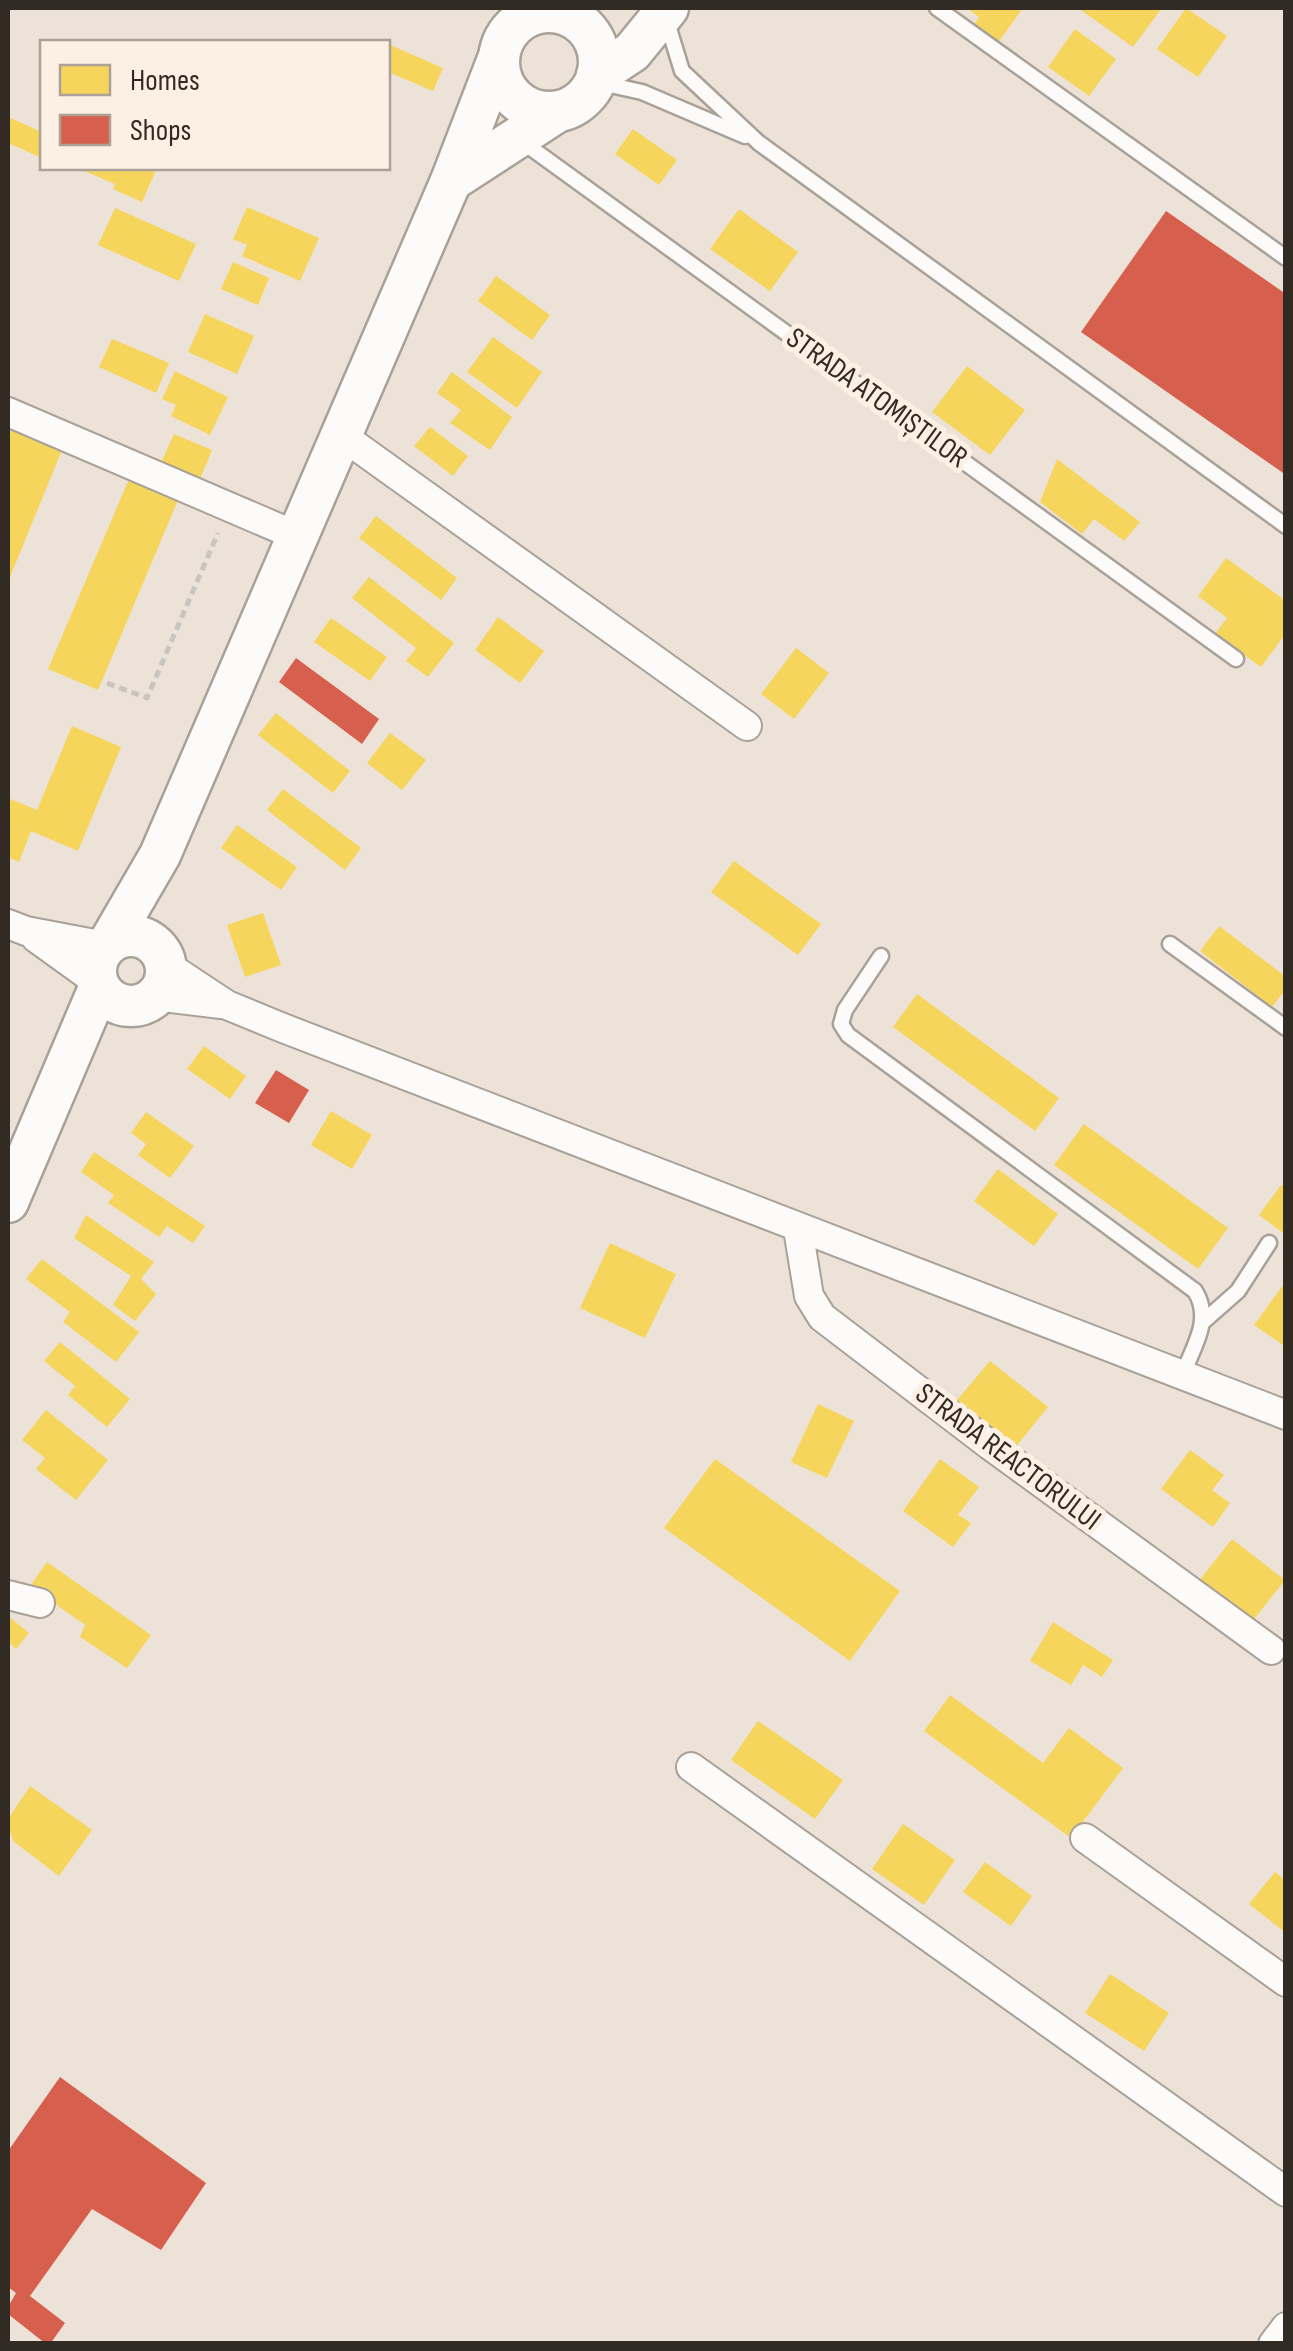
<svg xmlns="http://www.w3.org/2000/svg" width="1293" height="2351" viewBox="0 0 1293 2351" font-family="'Sofia Sans Condensed',sans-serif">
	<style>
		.homes { fill: #f6d55c }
		.shops { fill: #d6604d }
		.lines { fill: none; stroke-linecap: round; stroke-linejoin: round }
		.service-casing { stroke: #a9a198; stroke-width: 19 }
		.minor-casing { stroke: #a9a198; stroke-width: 32 }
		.secondary-casing { stroke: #a9a198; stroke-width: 45 }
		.path { stroke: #c8c5c0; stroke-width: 5; stroke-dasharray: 8 5; stroke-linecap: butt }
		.service { stroke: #fcfbf9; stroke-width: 14 }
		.minor { stroke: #fcfbf9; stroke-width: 28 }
		.secondary { stroke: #fcfbf9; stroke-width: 40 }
		.labels { text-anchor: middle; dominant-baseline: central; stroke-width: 10; stroke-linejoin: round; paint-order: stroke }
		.street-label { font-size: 30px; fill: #322b23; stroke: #fcf0e5 }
	</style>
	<rect width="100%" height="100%" fill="#ede2d7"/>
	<g class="homes">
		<path d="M966,8H1023L997,44L973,27L979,17Z"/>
		<path d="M1078,8H1162L1133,47Z"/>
		<path d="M1186,8L1227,36L1198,77L1157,49Z"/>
		<path d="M1075,29L1116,59L1089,96L1048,67Z"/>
		<path d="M388,44L443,68L433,91L388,72Z"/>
		<path d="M8,117L42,132V158L8,143Z"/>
		<path d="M633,129L677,160L659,185L615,154Z"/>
		<path d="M77,168H157L142,202L113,189L115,184Z"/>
		<path d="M247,207L319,238L300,281L242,256L247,245L233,239Z"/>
		<path d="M115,208L196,244L179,281L98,245Z"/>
		<path d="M739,209L798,252L770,291L710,249Z"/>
		<path d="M233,262L269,278L258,305L221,289Z"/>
		<path d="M496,276L550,315L532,340L478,301Z"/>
		<path d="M205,314L254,336L237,374L188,352Z"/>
		<path d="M493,337L542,372L517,408L467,372Z"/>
		<path d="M112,339L169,363L156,393L99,367Z"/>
		<path d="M967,366L1025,410L990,455L932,412Z"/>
		<path d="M175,371L228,397L210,435L171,416L176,405L162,399Z"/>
		<path d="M452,372L512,417L490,450L450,423L461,410L437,393Z"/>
		<path d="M12,427L62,450L8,582V438Z"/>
		<path d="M430,427L468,456L453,476L414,446Z"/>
		<path d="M174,434L212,450L200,479L161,463Z"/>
		<path d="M1057,459L1140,522L1124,541L1094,519L1082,534L1040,502Z"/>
		<path d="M129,479L178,500L98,690L48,669Z"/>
		<path d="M376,516L457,578L441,600L359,538Z"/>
		<path d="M1226,558L1286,601V633L1261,667L1215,634L1227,618L1198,596Z"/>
		<path d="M369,577L454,643L428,677L406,661L416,648L352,598Z"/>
		<path d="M498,617L544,651L520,683L475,650Z"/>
		<path d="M331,618L387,657L370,681L314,642Z"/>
		<path d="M796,648L829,673L794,719L761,694Z"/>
		<path d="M276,713L350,771L333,793L258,735Z"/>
		<path d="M72,726L121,747L78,851L31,831L19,862L8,857V798L37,810Z"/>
		<path d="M390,733L426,760L402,790L367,763Z"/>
		<path d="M283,789L361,848L345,870L267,810Z"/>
		<path d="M237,825L297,867L281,890L221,848Z"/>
		<path d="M734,861L821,924L798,955L711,892Z"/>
		<path d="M263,913L281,965L245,977L227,925Z"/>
		<path d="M1219,926L1286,977V989L1272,1007L1200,951Z"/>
		<path d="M917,994L1059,1098L1035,1131L893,1027Z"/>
		<path d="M204,1046L246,1076L230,1099L187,1069Z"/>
		<path d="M331,1111L372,1135L352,1169L311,1145Z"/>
		<path d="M146,1112L194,1146L170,1178L138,1155L146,1144L131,1133Z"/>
		<path d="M1084,1124L1228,1228L1198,1269L1054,1165Z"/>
		<path d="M94,1152L205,1226L193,1243L167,1226L159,1237L108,1203L114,1195L81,1172Z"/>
		<path d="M998,1169L1058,1214L1034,1246L974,1201Z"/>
		<path d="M1281,1185L1286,1189V1235L1259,1215Z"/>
		<path d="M86,1215L154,1262L141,1279L156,1294L135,1321L113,1305L131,1276L74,1238Z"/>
		<path d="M610,1243L676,1274L645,1338L580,1308Z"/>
		<path d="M42,1259L139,1332L116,1362L63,1322L70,1312L26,1279Z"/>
		<path d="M1286,1281V1347L1254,1325Z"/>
		<path d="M60,1342L130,1399L107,1427L68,1395L75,1386L44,1361Z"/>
		<path d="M990,1361L1048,1407L1015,1448L957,1400Z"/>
		<path d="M818,1404L854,1421L827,1478L791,1462Z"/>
		<path d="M46,1410L108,1460L76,1500L36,1469L45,1458L22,1440Z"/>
		<path d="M1190,1450L1224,1475L1212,1490L1230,1503L1213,1527L1161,1489Z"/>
		<path d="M715,1459L900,1591L850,1661L664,1528Z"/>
		<path d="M940,1459L979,1487L958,1515L971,1523L953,1547L903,1511Z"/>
		<path d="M1232,1539L1285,1580L1251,1623L1198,1582Z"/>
		<path d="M47,1562L151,1635L127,1668L80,1637L85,1625L30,1586Z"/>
		<path d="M8,1616L29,1633L16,1649L8,1642Z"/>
		<path d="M1053,1622L1113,1660L1102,1677L1083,1665L1071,1685L1030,1661Z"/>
		<path d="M950,1695L1043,1763L1069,1728L1123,1768L1071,1838L924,1731Z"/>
		<path d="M758,1721L843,1780L815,1819L731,1760Z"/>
		<path d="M30,1786L92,1830L59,1876L13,1841L8,1826L10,1816Z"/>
		<path d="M903,1824L955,1860L924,1905L872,1869Z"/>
		<path d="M985,1862L1032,1896L1011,1926L963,1892Z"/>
		<path d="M1275,1872L1286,1881V1933L1249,1904Z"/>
		<path d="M1110,1974L1169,2013L1144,2051L1085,2013Z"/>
	</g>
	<g class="shops">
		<path d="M1166,211L1286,294V475L1081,332Z"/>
		<path d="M296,658L379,719L362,744L279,682Z"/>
		<path d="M276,1070L309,1090L289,1123L255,1103Z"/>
		<path d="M60,2077L206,2183L161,2250L92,2209L30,2296L65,2323L50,2344H46L8,2314V2307L16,2293L8,2287V2151Z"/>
	</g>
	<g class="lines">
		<defs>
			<g id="service">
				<path d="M937,8L1286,258"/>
				<path d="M667,22L682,71L759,143L1286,526"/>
				<path d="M601,83L642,92L745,136"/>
				<path d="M520,140L1236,659"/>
				<path d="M1170,944L1286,1028"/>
				<path d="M881,956L845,1010L841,1024L848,1035L1195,1291C1213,1320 1193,1347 1182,1376"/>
				<path d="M1204,1321L1238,1291L1269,1243"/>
			</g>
			<g id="minor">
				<path d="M8,412L297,536"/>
				<path d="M341,435L747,726"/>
				<path d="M8,924L26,931L105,946"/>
				<path d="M36,938L97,982"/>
				<path d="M165,964L227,1005L283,1028L1286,1415"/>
				<path d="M155,996L221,1004"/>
				<path d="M798,1229L809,1296L822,1317L991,1446L1271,1650"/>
				<path d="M8,1595L40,1603"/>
				<path d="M691,1767L1286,2192"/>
				<path d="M1085,1838L1286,1982"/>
				<path d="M1273,2344L1286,2327"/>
			</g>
			<g id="secondary">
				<circle cx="549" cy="62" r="50"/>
				<path d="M597,75L632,52L668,8"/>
				<path d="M451,181L557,112"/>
				<circle cx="131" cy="971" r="35"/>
				<path d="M110,941L160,855L451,181L498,59"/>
				<path d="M8,1202L99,988"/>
			</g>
		</defs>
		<use href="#service" class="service-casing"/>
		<use href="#minor" class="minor-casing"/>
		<use href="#secondary" class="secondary-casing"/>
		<path class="path" d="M107,683L147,698L218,533"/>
		<use href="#service" class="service"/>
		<use href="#minor" class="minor"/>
		<use href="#secondary" class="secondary"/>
	</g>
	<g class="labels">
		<g class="street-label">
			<text transform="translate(877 398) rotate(36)">STRADA ATOMIȘTILOR</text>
			<text transform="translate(1008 1457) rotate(37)">STRADA REACTORULUI</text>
		</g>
	</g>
	<rect width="1293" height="2351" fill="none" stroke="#322b23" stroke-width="20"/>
	<rect x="40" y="40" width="350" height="130" fill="#fcf0e5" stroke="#aba197" stroke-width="2.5"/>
	<rect x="60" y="65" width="50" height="30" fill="#f6d55c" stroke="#aba197" stroke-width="2.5"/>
	<text x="130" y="90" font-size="30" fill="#322b23">Homes</text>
	<rect x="60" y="115" width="50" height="30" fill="#d6604d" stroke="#aba197" stroke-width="2.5"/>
	<text x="130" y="140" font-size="30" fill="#322b23">Shops</text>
</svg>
